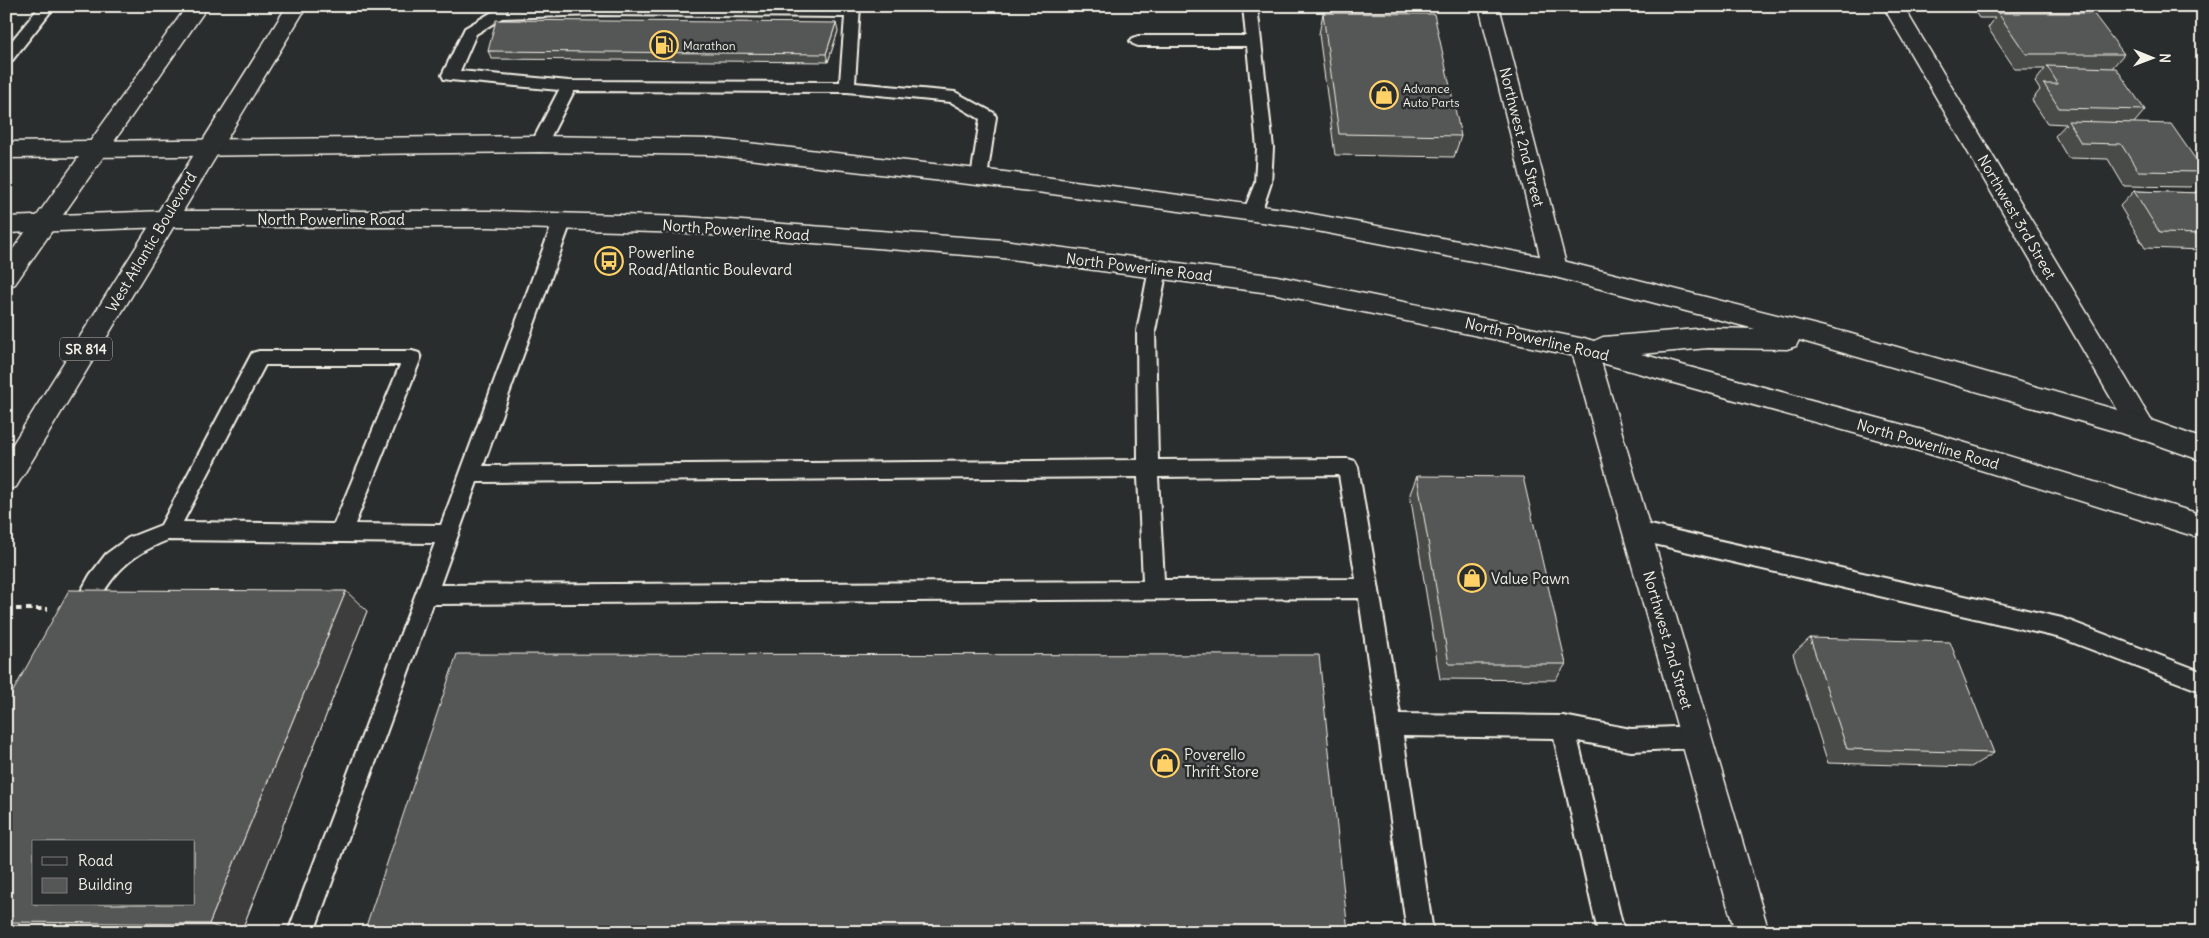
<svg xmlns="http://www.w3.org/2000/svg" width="2209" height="938" viewBox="0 0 2209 938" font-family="Delius,sans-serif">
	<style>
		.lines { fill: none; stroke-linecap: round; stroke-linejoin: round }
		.lane-casing { stroke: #f4f1e8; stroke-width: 4 }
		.street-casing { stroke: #f4f1e8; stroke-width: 3 }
		.secondary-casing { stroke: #f4f1e8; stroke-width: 3 }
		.primary-casing { stroke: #f4f1e8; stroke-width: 3 }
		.path { stroke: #f4f1e8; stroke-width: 4; stroke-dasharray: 5.5 4.5; stroke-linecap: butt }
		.lane { fill: #2a2d2e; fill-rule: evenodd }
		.street { fill: #2a2d2e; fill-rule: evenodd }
		.secondary { fill: #2a2d2e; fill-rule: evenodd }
		.primary { fill: #2a2d2e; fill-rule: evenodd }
		.wall { fill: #494b4a; stroke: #f4f1e8 }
		.shaded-wall { fill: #3c3d3c; stroke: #f4f1e8 }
		.building { fill: #555756; stroke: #f4f1e8; fill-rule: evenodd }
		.labels { text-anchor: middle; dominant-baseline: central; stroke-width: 5; stroke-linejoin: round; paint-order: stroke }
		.far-poi-label { font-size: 12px; fill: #f4f1e8; stroke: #2a2d2e; text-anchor: start }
		.shield { fill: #2a2d2e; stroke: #b7b6b0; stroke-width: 1 }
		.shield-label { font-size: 14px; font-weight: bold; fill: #f4f1e8 }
		.street-label { font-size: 15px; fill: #f4f1e8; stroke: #2a2d2e }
		.poi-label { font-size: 15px; fill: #f4f1e8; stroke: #2a2d2e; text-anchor: start }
	</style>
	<rect width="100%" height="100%" fill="#2a2d2e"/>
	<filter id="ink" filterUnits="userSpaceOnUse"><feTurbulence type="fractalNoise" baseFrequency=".02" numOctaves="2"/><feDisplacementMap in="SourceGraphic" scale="10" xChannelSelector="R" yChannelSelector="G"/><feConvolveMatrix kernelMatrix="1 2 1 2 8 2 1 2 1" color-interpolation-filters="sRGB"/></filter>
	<g filter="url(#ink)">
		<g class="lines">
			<defs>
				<g id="lane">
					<path d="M40,6H55L11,62L6,64V48Z"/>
					<path d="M578,6H860L855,83L955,92L994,113L996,117L987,177L985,181L979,183L973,181L971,177L980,119L951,102L847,92L574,91L547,144L545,148L539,150L533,148L531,144L559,90L450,80L444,79L442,75L465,28L494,11ZM598,15L845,17L840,82L569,81L460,71L476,34L502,18Z"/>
					<path d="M1243,6H1257L1273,148L1271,183L1261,213L1258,217L1252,219L1246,217L1243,213L1255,183L1257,148L1247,46H1138L1133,44L1130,41L1133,38L1138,36H1246Z"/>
					<path d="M562,216L568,218L571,222L483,466L1138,460L1137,331L1149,269L1152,264L1158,262L1164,264L1167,269L1155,331L1158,460L1348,459L1355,461L1358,467L1400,714L1563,716L1631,729L1696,726L1704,729L1708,737L1704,745L1696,748L1631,751L1578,741L1624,932H1598L1554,738L1403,736L1433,932H1407L1359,598L433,604L314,932H288L435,543L168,540C124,557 109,579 88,620L80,623L72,620L69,613L90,575L106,554L128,538L161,525L252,353L259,351H412L419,353L421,358L355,524L441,525L553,222L556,218ZM265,365H400L334,524L183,522ZM1339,475L1356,579L1164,580L1158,477ZM1138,477L1143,581L440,585L477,482Z"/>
					<path d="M1637,522L2062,618L2203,672V692L2061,638L1637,540L1630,537L1627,531L1630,525Z"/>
				</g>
				<g id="street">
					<path d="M1479,6H1499L1567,268L1564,274L1555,277L1546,274L1543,268Z"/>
					<path d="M1883,6H1903L2151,420L2155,428L2151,436L2142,439L2133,436Z"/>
					<path d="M1584,338L1593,341L1597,348L1769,932H1735L1571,348L1575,341Z"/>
				</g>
				<path id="secondary" d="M539,136L712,139L1022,174L1291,210L1555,259L1848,333L2142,417L2203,439V461L2138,438L1799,340L1796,346L1787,349L1708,348L1641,354L1926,431L2203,515V539L1926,453L1584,358L1277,294L1003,258L687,233L489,227H165L6,233V217L165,211H489L687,217L1003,240L1277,276L1594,341L1603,337L1708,328L1755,329L1555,277L1291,226L1022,190L712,155L539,152L6,158V142Z"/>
				<g id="primary">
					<path d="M187,6H208L15,284L6,287V259Z"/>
					<path d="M287,6H307L16,487L6,490V455Z"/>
				</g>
			</defs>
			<use href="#lane" class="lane-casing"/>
			<use href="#street" class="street-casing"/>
			<use href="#secondary" class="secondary-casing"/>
			<use href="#primary" class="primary-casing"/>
			<path class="path" d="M6,609H48"/>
			<use href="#lane" class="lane"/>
			<use href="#street" class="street"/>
			<use href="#secondary" class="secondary"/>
			<use href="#primary" class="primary"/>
		</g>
		<g class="wall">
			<path d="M1971,6H2081L2076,13L2124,54L2112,68L2145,110L2134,123L2203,170V174L2190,187L2124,186L2108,159L2068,158L2055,136L2066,124L2047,123L2032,100L2040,90L2035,82L2045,69H2015L1988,28L1995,18H1979Z"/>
			<path d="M1323,13L1461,136L1454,157L1335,155L1319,34Z"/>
			<path d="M838,31L828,62L492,59L488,51Z"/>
			<path d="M2203,184V250L2145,248L2120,206L2134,191L2194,193Z"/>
			<path d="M1417,476L1566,664L1555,680L1440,679L1410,494Z"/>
			<path d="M367,611L241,932H6V704Z"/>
			<path d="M1810,638L1994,753L1971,767L1828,763L1793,654Z"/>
		</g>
		<g class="shaded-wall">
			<path d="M836,23L838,31L828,62L826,54Z"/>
			<path d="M346,591L367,611L241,932H229L209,924Z"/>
		</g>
		<g class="building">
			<path d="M1323,13L1434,14L1461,136L1339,134Z"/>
			<path d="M1998,13H2093L2124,54H2026Z"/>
			<path d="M496,20L836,23L826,54L488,51Z"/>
			<path d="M2047,66L2116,68L2145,110L2059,108L2044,84H2058Z"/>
			<path d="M2068,121L2171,124L2203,170V172L2138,171L2121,144L2081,143Z"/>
			<path d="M2134,191L2203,193V234L2160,233Z"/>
			<path d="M1417,476L1523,477L1566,664H1449Z"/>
			<path d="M69,590L346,591L209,924L6,922V704ZM34,842H194V904H34Z"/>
			<path d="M1810,638L1950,642L1994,753L1847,749Z"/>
			<path d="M457,654L1319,655L1348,932H364Z"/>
		</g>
	</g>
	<defs>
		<symbol id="fuel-ring" viewBox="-11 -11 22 22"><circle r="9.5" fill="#2a2d2e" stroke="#ffd166" stroke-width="1.5"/><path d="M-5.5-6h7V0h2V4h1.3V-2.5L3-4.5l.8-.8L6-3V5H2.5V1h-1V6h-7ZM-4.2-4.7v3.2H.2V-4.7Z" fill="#ffd166"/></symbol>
		<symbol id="shop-ring" viewBox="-11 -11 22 22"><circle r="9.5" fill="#2a2d2e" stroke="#ffd166" stroke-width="1.5"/><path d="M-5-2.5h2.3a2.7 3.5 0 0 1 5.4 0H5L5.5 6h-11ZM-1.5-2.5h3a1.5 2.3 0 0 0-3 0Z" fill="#ffd166"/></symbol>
		<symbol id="bus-ring" viewBox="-11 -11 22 22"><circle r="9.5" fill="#2a2d2e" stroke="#ffd166" stroke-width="1.5"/><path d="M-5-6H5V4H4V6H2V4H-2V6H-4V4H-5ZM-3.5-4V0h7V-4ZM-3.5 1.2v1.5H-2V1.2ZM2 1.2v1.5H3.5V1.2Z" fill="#ffd166"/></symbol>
	</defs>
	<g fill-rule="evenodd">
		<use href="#fuel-ring" x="648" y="29" width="32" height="32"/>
		<use href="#shop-ring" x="1368" y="79" width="32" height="32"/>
		<use href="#bus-ring" x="593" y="245" width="32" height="32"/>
		<use href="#shop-ring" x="1456" y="562" width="32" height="32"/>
		<use href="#shop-ring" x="1149" y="747" width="32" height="32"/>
	</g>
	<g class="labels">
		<g class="far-poi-label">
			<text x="683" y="45">Marathon</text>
			<text x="1403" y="88">Advance<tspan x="1403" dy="14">Auto Parts</tspan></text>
		</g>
		<rect class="shield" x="60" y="337.5" width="52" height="23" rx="4"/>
		<g class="shield-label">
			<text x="86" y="349">SR 814</text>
		</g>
		<g class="street-label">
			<text transform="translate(1522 137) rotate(76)">Northwest 2nd Street</text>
			<text transform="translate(2017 217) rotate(60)">Northwest 3rd Street</text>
			<text x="331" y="219">North Powerline Road</text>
			<text transform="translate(736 230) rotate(4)">North Powerline Road</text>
			<text transform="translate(151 242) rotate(-59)">West Atlantic Boulevard</text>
			<text transform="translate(1139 267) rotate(7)">North Powerline Road</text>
			<text transform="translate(1537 339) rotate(13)">North Powerline Road</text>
			<text transform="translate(1928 444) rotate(16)">North Powerline Road</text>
			<text transform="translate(1668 640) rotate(74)">Northwest 2nd Street</text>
		</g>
		<g class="poi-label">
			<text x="628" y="252">Powerline<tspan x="628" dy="17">Road/Atlantic Boulevard</tspan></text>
			<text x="1491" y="578">Value Pawn</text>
			<text x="1184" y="754">Poverello<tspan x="1184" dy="17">Thrift Store</tspan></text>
		</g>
	</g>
	<rect width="2209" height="938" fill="none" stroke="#2a2d2e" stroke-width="25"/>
	<rect x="12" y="12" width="2184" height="913" fill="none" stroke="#f4f1e8" stroke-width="2" filter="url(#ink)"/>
	<rect x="32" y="840" width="162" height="65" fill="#2a2d2e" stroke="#7b7b78"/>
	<rect x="42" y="857" width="25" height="8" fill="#2a2d2e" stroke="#7b7b78"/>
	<text x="78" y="866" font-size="15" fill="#f4f1e8">Road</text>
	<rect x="42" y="878" width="25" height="15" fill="#555756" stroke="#7b7b78"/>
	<text x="78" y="890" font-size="15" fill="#f4f1e8">Building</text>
	<g transform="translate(2152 58) rotate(91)" stroke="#2a2d2e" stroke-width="4" paint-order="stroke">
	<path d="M0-4L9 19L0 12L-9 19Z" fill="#f4f1e8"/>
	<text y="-8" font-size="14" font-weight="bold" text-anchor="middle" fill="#f4f1e8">N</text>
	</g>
</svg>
